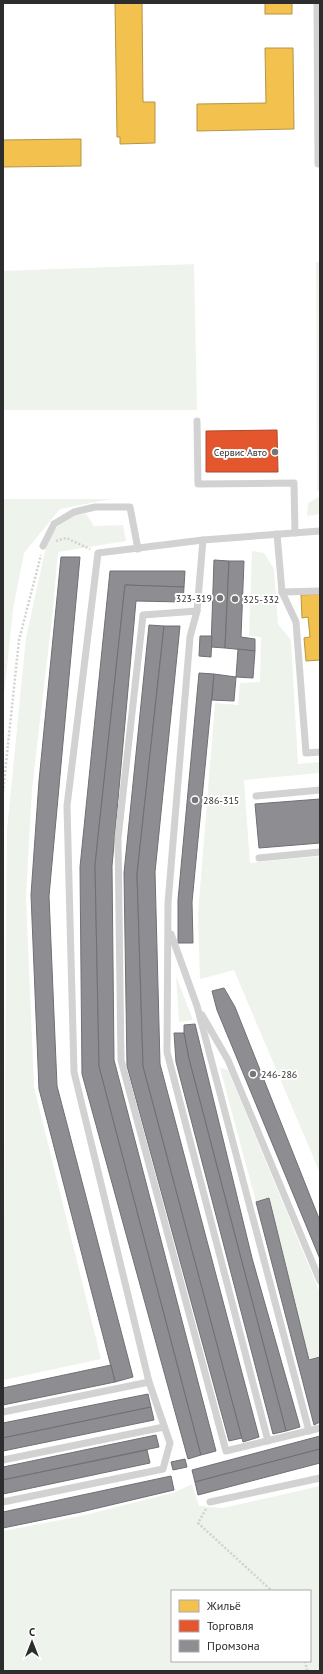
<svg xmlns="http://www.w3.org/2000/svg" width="323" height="1674" viewBox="0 0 323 1674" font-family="'PT Sans',sans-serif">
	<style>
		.green { fill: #eef3ec; fill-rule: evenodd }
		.homes { fill: #f2c14e; stroke: #b79544 }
		.shops { fill: #e4572e; stroke: #ad4a2e }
		.industry { fill: #8d8d92; stroke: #707074 }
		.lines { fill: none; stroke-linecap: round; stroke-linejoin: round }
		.path { stroke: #d2d2d2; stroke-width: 2.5; stroke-dasharray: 2 2; stroke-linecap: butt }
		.service { stroke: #d2d2d2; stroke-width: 7 }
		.poi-dot { fill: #767676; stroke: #fff; stroke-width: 1.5 }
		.labels { text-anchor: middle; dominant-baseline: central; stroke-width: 4; stroke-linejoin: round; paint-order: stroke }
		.poi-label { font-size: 10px; fill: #2d2d2d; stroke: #fff; text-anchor: start }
	</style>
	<rect width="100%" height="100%" fill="#fff"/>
	<g class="green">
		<path d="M316,262H320V489L317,491Z"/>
		<path d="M194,264L197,410H3V271Z"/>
		<path d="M320,496V514L307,516L308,503Z"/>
		<path d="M3,499H111L60,509L24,553L13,609L3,705Z"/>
		<path d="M86,514L94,526L123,525L126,541L58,552L53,609L32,789L26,897L34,1087L101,1359L3,1380L7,830L26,638L45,551L53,530L75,515Z"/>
		<path d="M252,551L264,553L274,569L278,624L291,640L298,764L320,762V773L244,780L250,863L320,856V1173L234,970L200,979L198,914L215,703L238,705L240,683L260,682L261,637L249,636Z"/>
		<path d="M176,976L193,1020L179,1022Z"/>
		<path d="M220,1068L228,1070L320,1293V1357L309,1360L269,1199L256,1202Z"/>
		<path d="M192,1484L199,1506L223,1508L320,1486V1671H3V1531L81,1516L176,1492ZM172,1591H310V1661H172Z"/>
	</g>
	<g class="homes">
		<path d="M115,3H142L143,102H155V143L120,144V137H117Z"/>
		<rect x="265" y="3" width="27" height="11"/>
		<path d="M265,48H293L294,129L197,131V104L266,103Z"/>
		<path d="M81,139V166L3,167V140Z"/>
		<path d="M320,594V660L306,661L304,638L310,637L308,617L302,618L301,595Z"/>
	</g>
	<path class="shops" d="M277,430L278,472H206V431Z"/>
	<g class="industry">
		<path d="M61,557H80L49,896L57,1086L133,1377L115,1382L39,1089L31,895L39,781Z"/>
		<path d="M214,560L229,561L225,648L211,647Z"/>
		<path d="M229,561H244L241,637L255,639V651L225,648Z"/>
		<path d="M110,571H185L184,587L125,585L95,865L99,1066L201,1455L188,1459L82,1074L80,867Z"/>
		<path d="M125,585L184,587L183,602L136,601L112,866L114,1060L216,1451L201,1455L99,1066L95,865Z"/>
		<path d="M149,625L164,626L137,874L143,1066L242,1438L229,1441L127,1066L124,873Z"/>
		<path d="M164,626H180L155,872L160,1064L259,1437L243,1442L143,1066L137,874Z"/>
		<path d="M200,636H212L211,657L199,656Z"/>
		<path d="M238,649L255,651L253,678L236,677Z"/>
		<path d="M199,673L214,674L192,902L193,943H178V900Z"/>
		<path d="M214,674L236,677L234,701L212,700Z"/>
		<path d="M320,799V843L259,848L255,804Z"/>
		<path d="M224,988L235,1007L320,1221V1259L217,1010L212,991Z"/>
		<path d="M195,1024L252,1258L300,1427L286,1431L189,1059L184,1033V1025Z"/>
		<path d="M174,1033H184L189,1059L286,1431L273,1434L176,1062Z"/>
		<path d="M269,1198L309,1360L320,1357V1422L314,1425L256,1202Z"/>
		<path d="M111,1365L115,1382L3,1405V1388Z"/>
		<path d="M148,1394L151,1407L3,1438V1423Z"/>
		<path d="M151,1407L154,1420L3,1451V1438Z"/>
		<path d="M156,1435L159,1447L3,1480V1467Z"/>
		<path d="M320,1436V1449L195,1482L192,1470Z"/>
		<path d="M320,1449V1463L198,1495L195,1482Z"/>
		<path d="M147,1450L150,1463L3,1494V1480Z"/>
		<path d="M185,1459L187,1467L173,1470L171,1462Z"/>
		<path d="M171,1476L174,1490L81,1512L3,1528V1512Z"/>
	</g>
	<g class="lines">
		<g class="path">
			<path d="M56,541L66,538L90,549"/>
			<path d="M3,792L19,640L41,555"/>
			<path d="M206,1509L198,1523L272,1591"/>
			<path d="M305,1661L307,1671"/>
		</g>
		<g class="service">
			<path d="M317,3L318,164"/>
			<path d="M197,421L198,484L294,483L295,533"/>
			<path d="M277,534L282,592L320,591"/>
			<path d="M203,540L197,611L143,615L118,838L121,1060L226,1451L320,1428"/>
			<path d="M43,546L54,524L74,512L95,507H130L138,549"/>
			<path d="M282,592L296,622L306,753L320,752"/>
			<path d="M197,611L190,637L168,903L167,1052L268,1441"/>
			<path d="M256,796L320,790"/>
			<path d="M259,858L320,852"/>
			<path d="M171,934L197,1006L309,1431"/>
			<path d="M202,1015L228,1060L320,1281"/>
			<path d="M3,1412L149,1382"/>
			<path d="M3,1460L164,1427"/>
			<path d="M3,1502L163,1469L170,1443L149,1382L74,1072L67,806L98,553L203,540L320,531"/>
			<path d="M210,1502L320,1478"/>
		</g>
	</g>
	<g class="poi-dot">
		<circle cx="275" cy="452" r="4"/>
		<circle cx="220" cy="598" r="4"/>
		<circle cx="235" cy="599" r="4"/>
		<circle cx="195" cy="800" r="4"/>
		<circle cx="253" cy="1074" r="4"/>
	</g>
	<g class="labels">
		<g class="poi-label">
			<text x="267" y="452" text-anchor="end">Сервис Авто</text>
			<text x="212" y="598" text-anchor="end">323-319</text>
			<text x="243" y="599">325-332</text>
			<text x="203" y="800">286-315</text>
			<text x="261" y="1074">246-286</text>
		</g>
	</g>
	<rect width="323" height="1674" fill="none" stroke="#2d2d2d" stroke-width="8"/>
	<rect x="171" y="1590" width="140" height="72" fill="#ffffff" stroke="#ababab"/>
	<rect x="179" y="1600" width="20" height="12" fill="#f2c14e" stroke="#ababab"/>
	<text x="207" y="1610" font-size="12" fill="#2d2d2d">Жильё</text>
	<rect x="179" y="1620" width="20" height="12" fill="#e4572e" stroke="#ababab"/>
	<text x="207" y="1630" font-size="12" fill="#2d2d2d">Торговля</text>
	<rect x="179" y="1640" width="20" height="12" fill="#8d8d92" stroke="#ababab"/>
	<text x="207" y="1650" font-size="12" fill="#2d2d2d">Промзона</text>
	<g transform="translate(32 1642)" stroke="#ffffff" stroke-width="3" paint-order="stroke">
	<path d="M0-3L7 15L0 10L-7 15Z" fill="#2d2d2d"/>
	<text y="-6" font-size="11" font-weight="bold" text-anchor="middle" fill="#2d2d2d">С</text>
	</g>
</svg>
